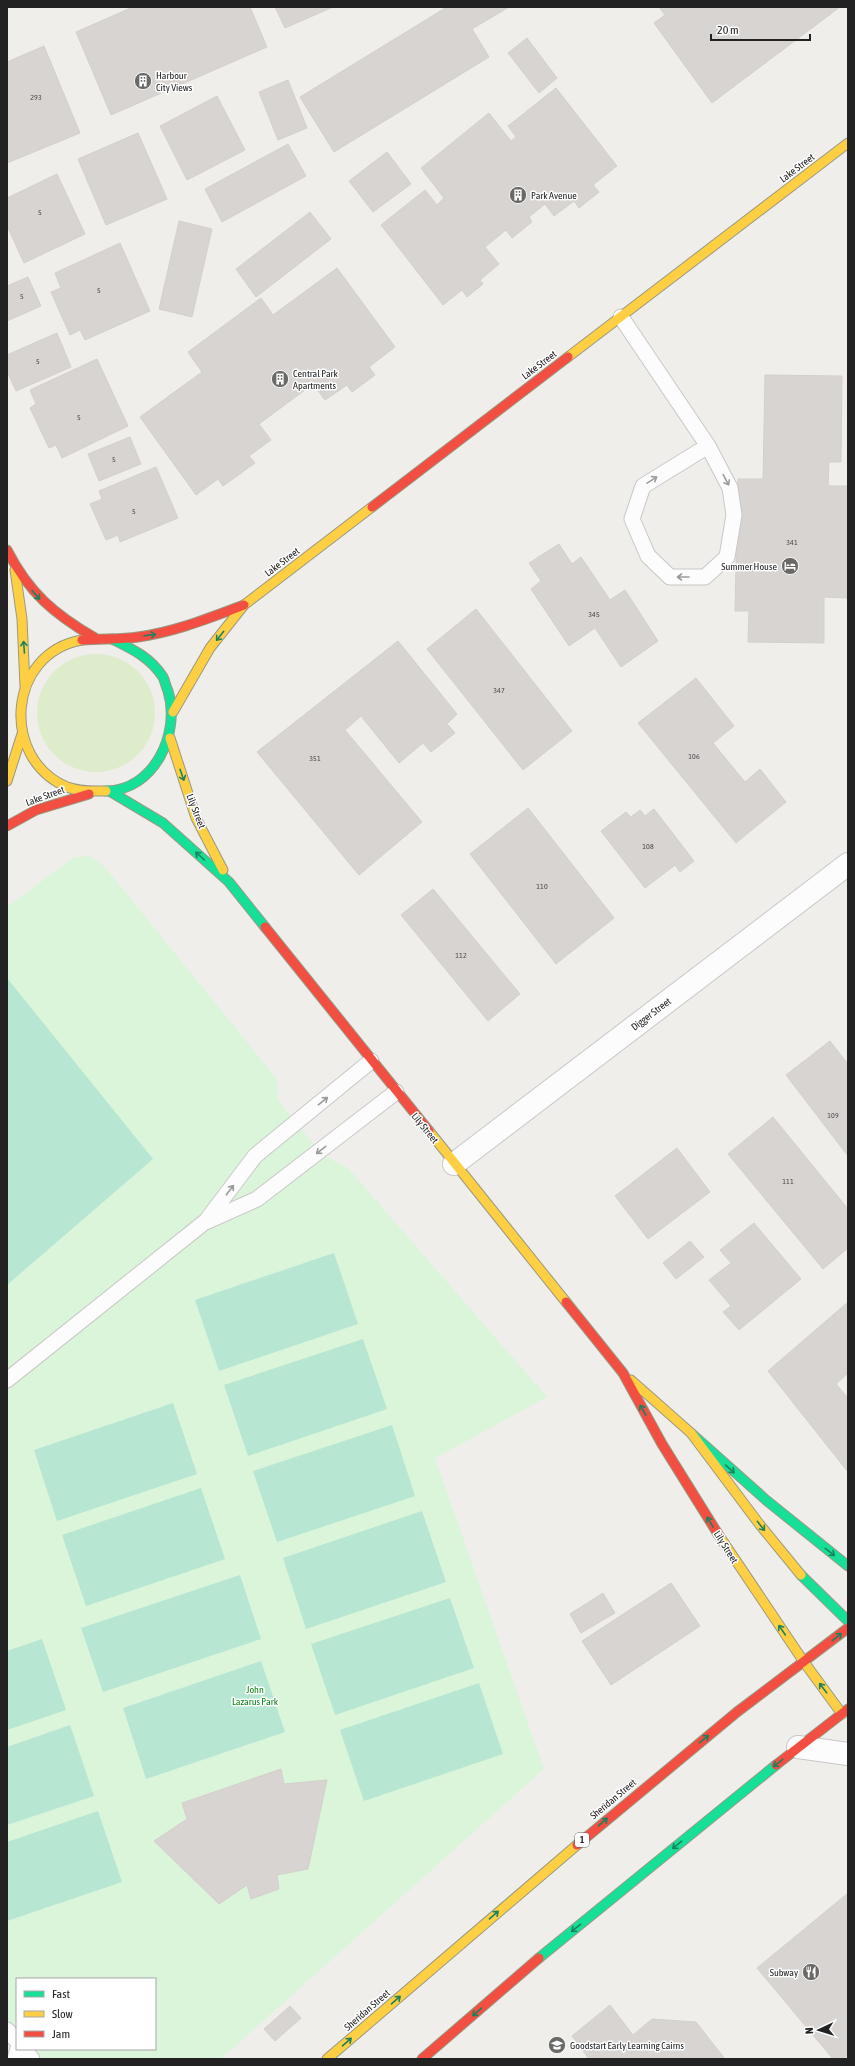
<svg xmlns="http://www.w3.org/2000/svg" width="855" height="2066" viewBox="0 0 855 2066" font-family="'Asap Condensed',sans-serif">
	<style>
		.grass { fill: #ddeccb }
		.park { fill: #daf5da; fill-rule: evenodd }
		.pitch { fill: #b7e6d2 }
		.building { fill: #d7d4d2; stroke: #d3d0cc }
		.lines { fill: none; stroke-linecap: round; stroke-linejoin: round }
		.lane-casing { stroke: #c9c8c7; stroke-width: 17 }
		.street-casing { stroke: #c9c8c7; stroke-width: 24 }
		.fast-casing { stroke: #999a82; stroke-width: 11 }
		.slow-casing { stroke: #999a82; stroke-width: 11 }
		.jam-casing { stroke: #999a82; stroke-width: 11 }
		.lane { stroke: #fdfcfc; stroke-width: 15 }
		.street { stroke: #fdfcfc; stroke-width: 22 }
		.fast { stroke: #16e098; stroke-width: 9 }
		.slow { stroke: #ffcf43; stroke-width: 9 }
		.jam { stroke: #f24e42; stroke-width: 9 }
		.oneway { stroke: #9a9a9a }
		.oneway2 { stroke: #1c815d }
		.labels { text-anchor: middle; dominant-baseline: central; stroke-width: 3; stroke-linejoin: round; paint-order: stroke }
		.number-label { font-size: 8px; fill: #4f4e4e }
		.shield { fill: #fff; stroke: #646464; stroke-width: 1 }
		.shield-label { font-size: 9px; font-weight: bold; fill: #222 }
		.poi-label { font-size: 10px; fill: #222; stroke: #fff; text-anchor: start }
		.street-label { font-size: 10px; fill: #222; stroke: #fff }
		.park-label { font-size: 10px; fill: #0c8416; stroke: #fff }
	</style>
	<rect width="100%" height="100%" fill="#f0eeeb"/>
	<circle class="grass" cx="96" cy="713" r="59"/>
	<path class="park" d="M89,856L104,866L277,1079L278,1100L322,1155L348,1168L547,1397L435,1458L544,1769L221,2059H7V907L74,857ZM17,1979H155V2049H17Z"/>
	<g class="pitch">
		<path d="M7,978L153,1159L7,1285Z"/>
		<path d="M334,1253L358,1324L219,1371L195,1300Z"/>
		<path d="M363,1339L387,1409L248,1456L224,1385Z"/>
		<path d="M173,1403L197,1474L57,1521L34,1450Z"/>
		<path d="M392,1425L415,1496L277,1542L253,1471Z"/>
		<path d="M201,1488L225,1559L86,1606L62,1535Z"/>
		<path d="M422,1511L446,1582L306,1629L283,1558Z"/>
		<path d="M240,1575L261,1639L103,1692L81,1628Z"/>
		<path d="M450,1598L474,1668L335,1715L311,1644Z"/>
		<path d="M42,1639L66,1710L7,1730V1651Z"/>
		<path d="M261,1661L285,1732L146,1779L123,1708Z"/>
		<path d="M479,1683L503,1754L364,1801L340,1730Z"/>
		<path d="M70,1725L94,1796L7,1825V1747Z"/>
		<path d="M98,1811L122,1882L7,1921V1842Z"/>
	</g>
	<g class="building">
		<path d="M133,7H250L267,47L111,115L76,32Z"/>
		<path d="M275,7H333L285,28Z"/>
		<path d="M447,7H509L472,29L489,57L334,152L300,97Z"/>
		<path d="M659,7H840L712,103L654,23L665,15Z"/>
		<path d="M527,38L557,78L539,93L508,53Z"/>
		<path d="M44,46L80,133L7,163V62Z"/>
		<path d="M288,80L307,128L278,140L259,92Z"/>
		<path d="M556,88L617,166L593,185L599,192L579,208L574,201L554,216L545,204L529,217L532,222L512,238L506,230L485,247L499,264L480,280L483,284L467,297L462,290L443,305L381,225L425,190L437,205L444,198L421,168L489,113L511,141L516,137L508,126Z"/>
		<path d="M217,96L245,150L187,180L160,126Z"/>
		<path d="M138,133L167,199L106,225L78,159Z"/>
		<path d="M288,144L306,176L222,222L205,189Z"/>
		<path d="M387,152L411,184L373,212L349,181Z"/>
		<path d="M57,174L85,234L24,263L7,226V198Z"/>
		<path d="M310,212L331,239L256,297L236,269Z"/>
		<path d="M179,221L212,229L192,317L159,309Z"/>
		<path d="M120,243L150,311L85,340L80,330L70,335L51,292L61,288L55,273Z"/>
		<path d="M337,268L395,347L369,367L375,375L352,392L347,385L325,400L313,384L259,424L271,440L249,456L255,463L223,486L218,479L196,495L140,417L202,372L188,352L261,298L273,315Z"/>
		<path d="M28,277L41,306L7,321V286Z"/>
		<path d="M57,333L71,367L16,391L7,371V355Z"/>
		<path d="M97,359L128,426L62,458L56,445L49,448L30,408L36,404L30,390Z"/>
		<path d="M765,375L842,376L841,462H829L828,486H848V598L824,597V643L748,642L749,611H735L738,479H763Z"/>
		<path d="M130,437L141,464L99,481L88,454Z"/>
		<path d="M156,467L178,518L120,542L118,535L106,540L90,504L102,499L99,491Z"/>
		<path d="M559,544L572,564L581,557L610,600L625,590L658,641L621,667L595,628L569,646L531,589L541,581L529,563Z"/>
		<path d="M476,609L572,731L523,770L427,649Z"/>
		<path d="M398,641L457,714L447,724L455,733L431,752L423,743L399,763L361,716L345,730L422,822L359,875L257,752Z"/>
		<path d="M696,678L734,726L713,743L745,782L760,769L786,802L736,843L638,723Z"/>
		<path d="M528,808L614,918L556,964L470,854Z"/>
		<path d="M654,809L694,861L680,872L675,865L645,888L601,831L626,812L631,817L640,810L645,816Z"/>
		<path d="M433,889L520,994L488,1021L401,915Z"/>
		<path d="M830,1041L848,1064V1156L786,1075Z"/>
		<path d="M773,1117L848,1209V1248L823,1269L728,1154Z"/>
		<path d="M677,1148L710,1192L648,1239L615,1196Z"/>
		<path d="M754,1223L801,1279L739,1330L723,1312L731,1306L709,1280L731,1263L720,1250Z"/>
		<path d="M690,1241L704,1257L676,1279L663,1263Z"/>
		<path d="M848,1302V1373L836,1384L848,1398V1472L768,1371Z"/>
		<path d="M671,1583L700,1626L611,1685L582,1641Z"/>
		<path d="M603,1593L615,1613L581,1633L570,1614Z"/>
		<path d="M281,1769L284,1784L327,1780L308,1869L277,1875L279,1889L251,1899L247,1885L219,1904L154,1841L187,1819L182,1803Z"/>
		<path d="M848,1893V2055L843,2059H833L757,1968Z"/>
		<path d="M610,2005L633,2035L652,2019L696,2022L725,2059H589L572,2036Z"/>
		<path d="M290,2006L301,2018L275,2041L264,2029Z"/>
	</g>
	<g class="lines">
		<defs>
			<g id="lane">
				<path d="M621,317L708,446L730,488L734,515L727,557L705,577H670L648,556L632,519L643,486L708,446"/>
				<path d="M208,1221L257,1199L396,1092"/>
				<path d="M7,1380L206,1221L255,1156L371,1061"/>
				<path d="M7,2030L17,2041"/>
				<path d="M24,2049L32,2059"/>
				<path d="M15,2059L18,2049"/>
			</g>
			<g id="street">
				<path d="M454,1164L848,864"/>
				<path d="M798,1747L848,1754"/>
			</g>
			<g id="fast">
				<path d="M106,791C154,791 181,733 168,691C166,687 165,681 163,677C150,657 132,649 112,639"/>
				<path d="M111,792L163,823L229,882L265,927"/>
				<path d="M691,1433L766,1500L848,1566"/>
				<path d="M801,1575L848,1621"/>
				<path d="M539,1958L776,1765"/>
			</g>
			<g id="slow">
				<path d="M568,357L848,143"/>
				<path d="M15,570L22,619L25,686"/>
				<path d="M82,640C7,653 0,759 67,787C80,792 93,791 106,791"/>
				<path d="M173,712L210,648L244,605L372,507"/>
				<path d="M170,738L196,818L223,870"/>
				<path d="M7,781L22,734"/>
				<path d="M429,1131L566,1302"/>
				<path d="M631,1380L691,1433L760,1525L801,1575"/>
				<path d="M718,1534L804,1662"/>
				<path d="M804,1662L842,1714"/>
				<path d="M327,2059L577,1845"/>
			</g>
			<g id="jam">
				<path d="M372,507L568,357"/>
				<path d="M7,550C29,593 54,614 95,638"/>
				<path d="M82,640C101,638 119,640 138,637C175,632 209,618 244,605"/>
				<path d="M7,826L36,810L89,794"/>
				<path d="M265,927L429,1131"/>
				<path d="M566,1302L623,1373L662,1444L718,1534"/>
				<path d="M776,1765L848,1709"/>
				<path d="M577,1845L737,1712L848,1628"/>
				<path d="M422,2059L539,1958"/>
			</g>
		</defs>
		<use href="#lane" class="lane-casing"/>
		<use href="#street" class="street-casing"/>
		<use href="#fast" class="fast-casing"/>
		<use href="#slow" class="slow-casing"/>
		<use href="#jam" class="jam-casing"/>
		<use href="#lane" class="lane"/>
		<use href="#street" class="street"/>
		<use href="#fast" class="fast"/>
		<use href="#slow" class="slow"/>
		<use href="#jam" class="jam"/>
	</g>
	<defs><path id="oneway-shaft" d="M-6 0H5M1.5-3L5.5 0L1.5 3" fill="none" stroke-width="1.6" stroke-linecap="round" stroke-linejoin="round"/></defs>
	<g class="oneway">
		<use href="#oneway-shaft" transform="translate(652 480) rotate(-32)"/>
		<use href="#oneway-shaft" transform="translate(726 480) rotate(62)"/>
		<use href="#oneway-shaft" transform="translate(683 577) rotate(-180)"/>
		<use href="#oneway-shaft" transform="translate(323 1101) rotate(-39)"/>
		<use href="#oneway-shaft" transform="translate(321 1150) rotate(142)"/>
		<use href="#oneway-shaft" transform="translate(230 1190) rotate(-53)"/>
	</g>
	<g class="oneway2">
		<use href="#oneway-shaft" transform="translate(36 595) rotate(49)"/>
		<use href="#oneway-shaft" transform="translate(150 635) rotate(-7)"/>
		<use href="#oneway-shaft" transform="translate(220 636) rotate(128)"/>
		<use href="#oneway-shaft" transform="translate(24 647) rotate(-94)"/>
		<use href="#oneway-shaft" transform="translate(182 775) rotate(71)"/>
		<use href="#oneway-shaft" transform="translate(200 856) rotate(-138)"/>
		<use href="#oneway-shaft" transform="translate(643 1410) rotate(-119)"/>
		<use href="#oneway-shaft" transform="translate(730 1469) rotate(42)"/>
		<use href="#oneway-shaft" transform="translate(710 1522) rotate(-122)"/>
		<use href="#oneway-shaft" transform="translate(761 1526) rotate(52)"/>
		<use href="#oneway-shaft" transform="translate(830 1552) rotate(38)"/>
		<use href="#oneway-shaft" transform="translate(782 1630) rotate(-124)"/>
		<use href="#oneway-shaft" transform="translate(837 1637) rotate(-38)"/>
		<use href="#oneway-shaft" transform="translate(823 1688) rotate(-127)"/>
		<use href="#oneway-shaft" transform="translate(704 1739) rotate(-39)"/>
		<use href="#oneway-shaft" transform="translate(778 1763) rotate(142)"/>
		<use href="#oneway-shaft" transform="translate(603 1822) rotate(-41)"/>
		<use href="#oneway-shaft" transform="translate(677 1845) rotate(140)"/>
		<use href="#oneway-shaft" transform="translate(494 1915) rotate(-41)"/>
		<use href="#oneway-shaft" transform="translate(576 1928) rotate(141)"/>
		<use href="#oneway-shaft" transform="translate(396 2000) rotate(-41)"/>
		<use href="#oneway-shaft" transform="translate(477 2012) rotate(139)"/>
		<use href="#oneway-shaft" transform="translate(347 2042) rotate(-41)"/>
	</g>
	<defs>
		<symbol id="building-disc" viewBox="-11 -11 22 22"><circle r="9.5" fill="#6a6968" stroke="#fff"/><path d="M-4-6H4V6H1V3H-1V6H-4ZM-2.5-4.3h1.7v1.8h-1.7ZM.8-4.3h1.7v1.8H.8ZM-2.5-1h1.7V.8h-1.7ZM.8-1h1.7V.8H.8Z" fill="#fff"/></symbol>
		<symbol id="hotel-disc" viewBox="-11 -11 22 22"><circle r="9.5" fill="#6a6968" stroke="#fff"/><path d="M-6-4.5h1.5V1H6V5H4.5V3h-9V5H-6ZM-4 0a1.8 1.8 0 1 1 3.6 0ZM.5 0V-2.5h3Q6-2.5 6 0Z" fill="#fff"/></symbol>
		<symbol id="restaurant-disc" viewBox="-11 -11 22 22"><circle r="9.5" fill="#6a6968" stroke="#fff"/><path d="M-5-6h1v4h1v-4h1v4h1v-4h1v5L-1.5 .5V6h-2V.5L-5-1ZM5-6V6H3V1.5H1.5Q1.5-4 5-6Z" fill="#fff"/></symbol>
		<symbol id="school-disc" viewBox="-11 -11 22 22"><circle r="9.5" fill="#6a6968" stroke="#fff"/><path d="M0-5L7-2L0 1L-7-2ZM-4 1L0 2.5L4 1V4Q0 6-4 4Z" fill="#fff"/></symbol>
	</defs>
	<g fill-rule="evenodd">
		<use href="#building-disc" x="133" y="71" width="20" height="20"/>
		<use href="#building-disc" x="508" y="185" width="20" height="20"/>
		<use href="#building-disc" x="270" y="369" width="20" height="20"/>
		<use href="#hotel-disc" x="780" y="556" width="20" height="20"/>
		<use href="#restaurant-disc" x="801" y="1962" width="20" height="20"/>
		<use href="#school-disc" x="547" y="2035" width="20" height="20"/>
	</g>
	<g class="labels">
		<g class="number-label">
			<text x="36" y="97">293</text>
			<text x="40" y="212">5</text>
			<text x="99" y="290">5</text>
			<text x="22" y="296">5</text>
			<text x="38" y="361">5</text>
			<text x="79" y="417">5</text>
			<text x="114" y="459">5</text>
			<text x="134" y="511">5</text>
			<text x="792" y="542">341</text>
			<text x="594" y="614">345</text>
			<text x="499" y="690">347</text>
			<text x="694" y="756">106</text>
			<text x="315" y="758">351</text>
			<text x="648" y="846">108</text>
			<text x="542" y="886">110</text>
			<text x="461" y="955">112</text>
			<text x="833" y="1115">109</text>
			<text x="788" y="1181">111</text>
		</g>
		<rect class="shield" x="575" y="1833" width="14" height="14" rx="3"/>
		<g class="shield-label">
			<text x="582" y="1840">1</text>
		</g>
		<g class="poi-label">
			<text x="156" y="75">Harbour<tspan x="156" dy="12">City Views</tspan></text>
			<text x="531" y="195">Park Avenue</text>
			<text x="293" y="373">Central Park<tspan x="293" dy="12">Apartments</tspan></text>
			<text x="777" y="566" text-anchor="end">Summer House</text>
			<text x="798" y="1972" text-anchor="end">Subway</text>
			<text x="570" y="2045">Goodstart Early Learning Cairns</text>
		</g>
		<g class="street-label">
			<text transform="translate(797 168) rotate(-37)">Lake Street</text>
			<text transform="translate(539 365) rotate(-37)">Lake Street</text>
			<text transform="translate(282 562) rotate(-37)">Lake Street</text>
			<text transform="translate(45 796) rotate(-20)">Lake Street</text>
			<text transform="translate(196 811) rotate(69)">Lily Street</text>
			<text transform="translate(651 1014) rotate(-37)">Digger Street</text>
			<text transform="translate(425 1128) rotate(51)">Lily Street</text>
			<text transform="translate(726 1547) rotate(58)">Lily Street</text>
			<text transform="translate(613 1799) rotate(-40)">Sheridan Street</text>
			<text transform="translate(367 2010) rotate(-41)">Sheridan Street</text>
		</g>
		<g class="park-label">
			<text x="255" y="1689">John<tspan x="255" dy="12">Lazarus Park</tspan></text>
		</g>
	</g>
	<rect width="855" height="2066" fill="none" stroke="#222222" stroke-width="16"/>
	<rect x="16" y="1978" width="140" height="72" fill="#ffffff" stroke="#a7a7a7"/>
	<rect x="24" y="1991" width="20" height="6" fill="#16e098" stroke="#a7a7a7"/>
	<text x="52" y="1998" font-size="12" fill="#222222">Fast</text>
	<rect x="24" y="2011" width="20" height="6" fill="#ffcf43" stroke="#a7a7a7"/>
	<text x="52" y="2018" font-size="12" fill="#222222">Slow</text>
	<rect x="24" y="2031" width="20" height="6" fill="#f24e42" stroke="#a7a7a7"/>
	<text x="52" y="2038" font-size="12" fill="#222222">Jam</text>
	<g transform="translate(819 2030) rotate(266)" stroke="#ffffff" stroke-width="3" paint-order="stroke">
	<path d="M0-3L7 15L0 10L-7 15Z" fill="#222222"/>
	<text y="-6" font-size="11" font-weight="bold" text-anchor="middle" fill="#222222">N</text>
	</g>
	<path d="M711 34v6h99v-6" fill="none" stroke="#222222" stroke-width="2"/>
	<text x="717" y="34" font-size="12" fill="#222222" stroke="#ffffff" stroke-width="3" paint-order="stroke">20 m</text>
</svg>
